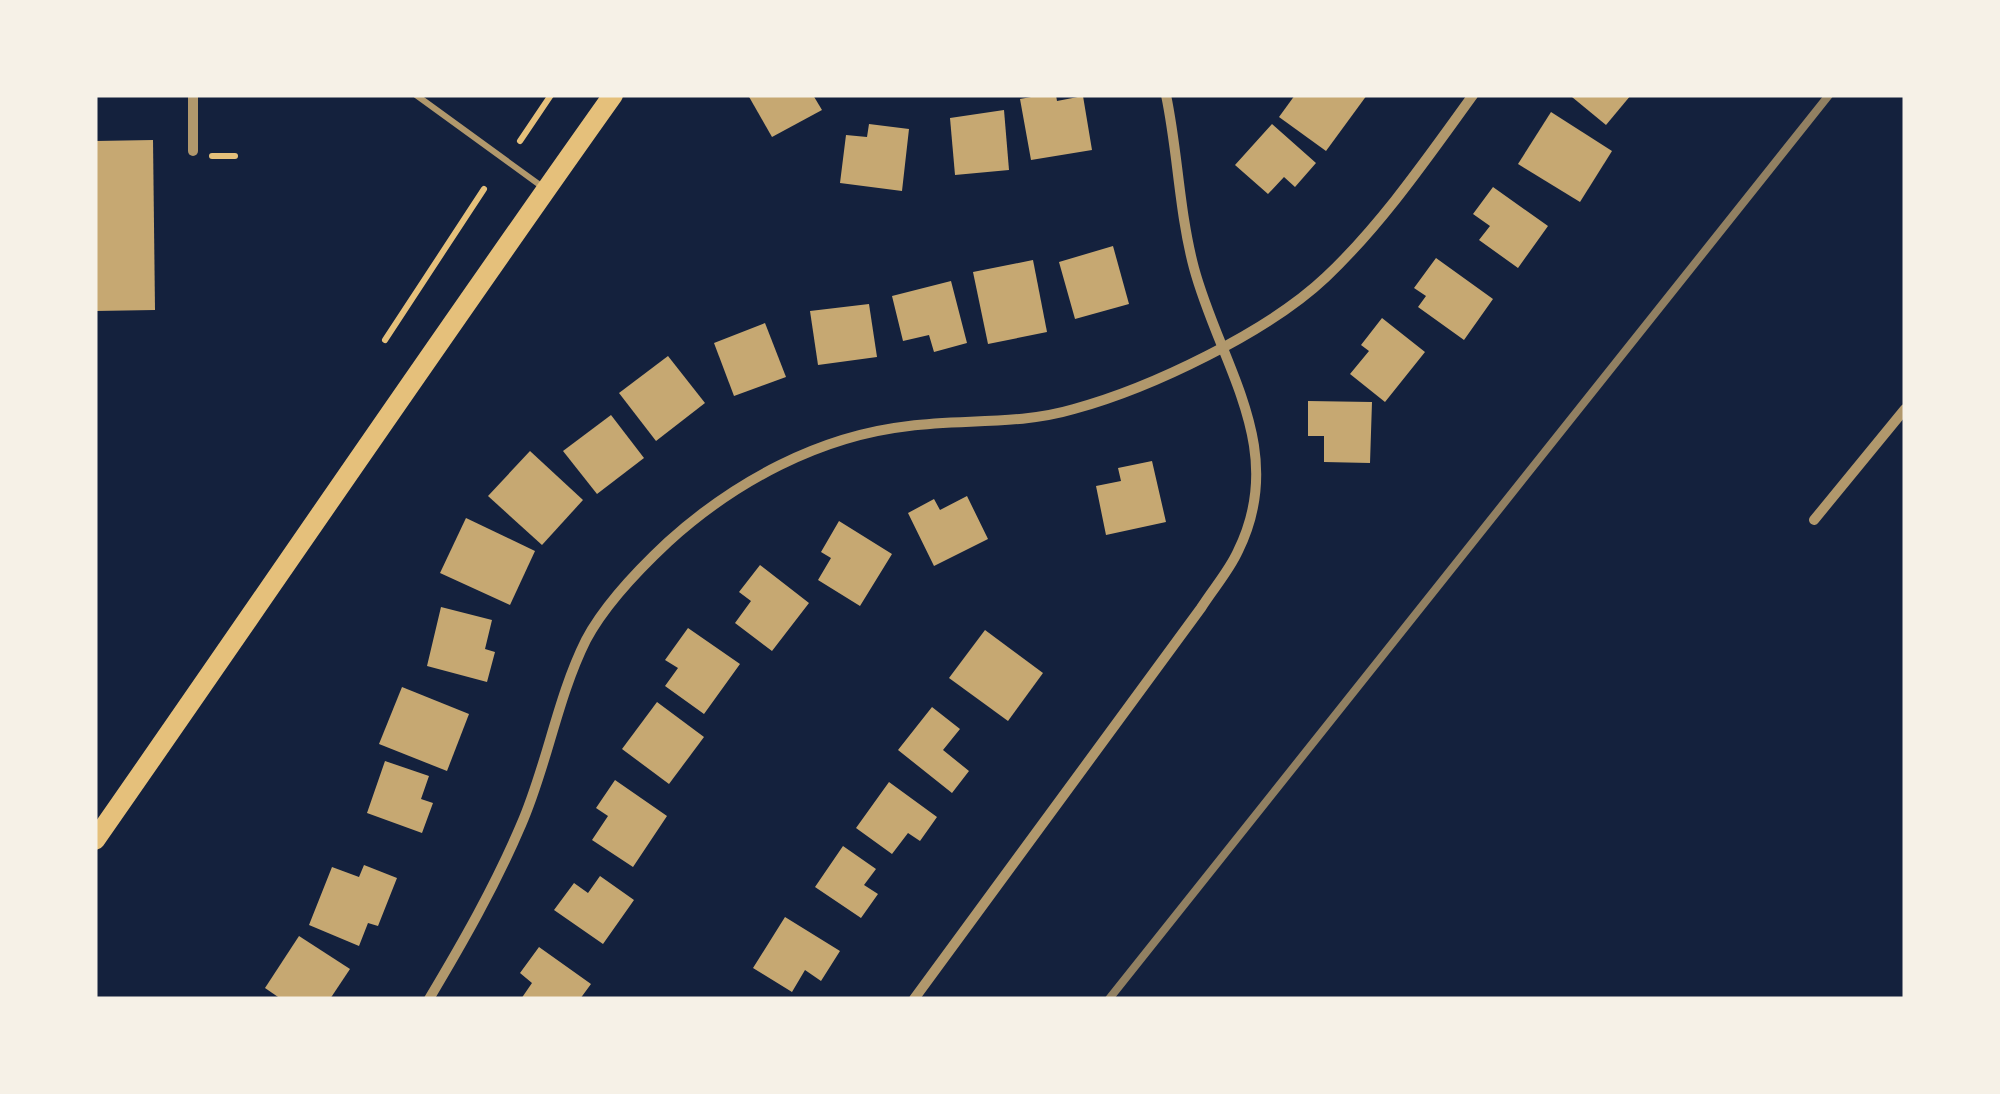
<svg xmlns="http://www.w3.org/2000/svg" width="2000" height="1094" viewBox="0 0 2000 1094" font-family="'Sofia Sans Condensed',sans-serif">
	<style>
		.building { fill: #c6a872 }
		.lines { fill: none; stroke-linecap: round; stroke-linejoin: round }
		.path { stroke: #e5c07b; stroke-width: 6 }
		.service { stroke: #b1986c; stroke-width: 6 }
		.minor { stroke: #b1986c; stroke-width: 10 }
		.secondary { stroke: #e5c07b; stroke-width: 20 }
		.rail { stroke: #918062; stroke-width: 8 }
	</style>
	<rect width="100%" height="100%" fill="#14213d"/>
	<g class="building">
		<path d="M748,95H813L822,110L772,137Z"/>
		<path d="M1042,95H1056L1057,101L1083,96L1092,150L1031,160L1020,99Z"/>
		<path d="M1295,95H1367L1326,151L1279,117Z"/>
		<path d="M1574,95H1631L1606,125L1572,97Z"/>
		<path d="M1004,110L1009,170L955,175L950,118Z"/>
		<path d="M1551,112L1612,151L1580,202L1518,164Z"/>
		<path d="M869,124L909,129L902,191L840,183L846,135L867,137Z"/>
		<path d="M1272,124L1316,163L1295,187L1284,177L1268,194L1235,165Z"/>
		<path d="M153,140L155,310L95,311V141Z"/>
		<path d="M1493,187L1548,226L1518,268L1479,240L1490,226L1473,214Z"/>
		<path d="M1113,246L1129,304L1075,319L1059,262Z"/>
		<path d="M1436,258L1493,299L1464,340L1418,307L1426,296L1414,288Z"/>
		<path d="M1033,260L1047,332L988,344L973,272Z"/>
		<path d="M951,281L967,343L934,352L929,335L903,341L892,296Z"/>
		<path d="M869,304L877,357L818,365L810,311Z"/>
		<path d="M1382,318L1425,352L1385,402L1350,374L1369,351L1361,345Z"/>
		<path d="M765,323L786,377L734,396L714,343Z"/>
		<path d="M668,356L705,403L656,441L619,393Z"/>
		<path d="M1308,401L1372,402L1370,463L1324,462V436H1308Z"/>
		<path d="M611,415L644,458L597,494L563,451Z"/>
		<path d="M530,451L583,500L542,545L488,496Z"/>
		<path d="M1152,461L1166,522L1106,535L1096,486L1121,481L1118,468Z"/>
		<path d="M967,496L988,539L934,566L908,513L934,499L940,510Z"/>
		<path d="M466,518L535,551L510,605L440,573Z"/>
		<path d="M839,521L892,554L860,606L818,580L831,558L821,552Z"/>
		<path d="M760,565L809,603L772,651L735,623L751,601L739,592Z"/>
		<path d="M441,607L492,620L485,649L495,652L487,682L427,666Z"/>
		<path d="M688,628L740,664L704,714L665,686L678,668L665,660Z"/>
		<path d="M985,630L1043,673L1008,721L949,678Z"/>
		<path d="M402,687L469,714L447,771L379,744Z"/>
		<path d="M657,702L704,737L669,784L622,749Z"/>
		<path d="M932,707L960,729L943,750L969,771L952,793L898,750Z"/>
		<path d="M385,761L429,776L421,799L433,803L422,833L367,813Z"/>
		<path d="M615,780L667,816L633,867L592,840L608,816L596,808Z"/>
		<path d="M889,782L937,817L920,841L908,833L892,854L856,828Z"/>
		<path d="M843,846L876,869L864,885L878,894L861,918L815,887Z"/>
		<path d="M364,865L397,878L378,926L368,923L359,946L309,925L332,867L359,877Z"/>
		<path d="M600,876L634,900L603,944L554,910L574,883L588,893Z"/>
		<path d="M785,917L840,951L821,981L805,970L792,992L753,968Z"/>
		<path d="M299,936L350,969L330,999H281L265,988Z"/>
		<path d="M539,947L591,984L580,999H521L532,983L520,973Z"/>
	</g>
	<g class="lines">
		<g class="path">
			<path d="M520,141L551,95"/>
			<path d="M212,156H235"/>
			<path d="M385,340L484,189"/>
		</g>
		<path class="service" d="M416,95L544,188"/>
		<g class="minor">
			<path d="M193,95V151"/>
			<path d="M1814,520L1905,409"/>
			<path d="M429,999C463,942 495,886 521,825C547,766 557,698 586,640C605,604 638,570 668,542C734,482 819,436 909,426C964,419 1020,425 1074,409C1151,388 1268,332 1326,277C1382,224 1428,157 1473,95"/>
			<path d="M914,999L1201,608C1213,589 1229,571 1238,551C1289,448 1220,365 1194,268C1179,212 1178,152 1166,95"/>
		</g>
		<path class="secondary" d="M95,840C268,592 438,341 613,95"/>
		<path class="rail" d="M1109,999L1829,95"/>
	</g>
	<rect width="2000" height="1094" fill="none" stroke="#f6f1e7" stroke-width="195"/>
</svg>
